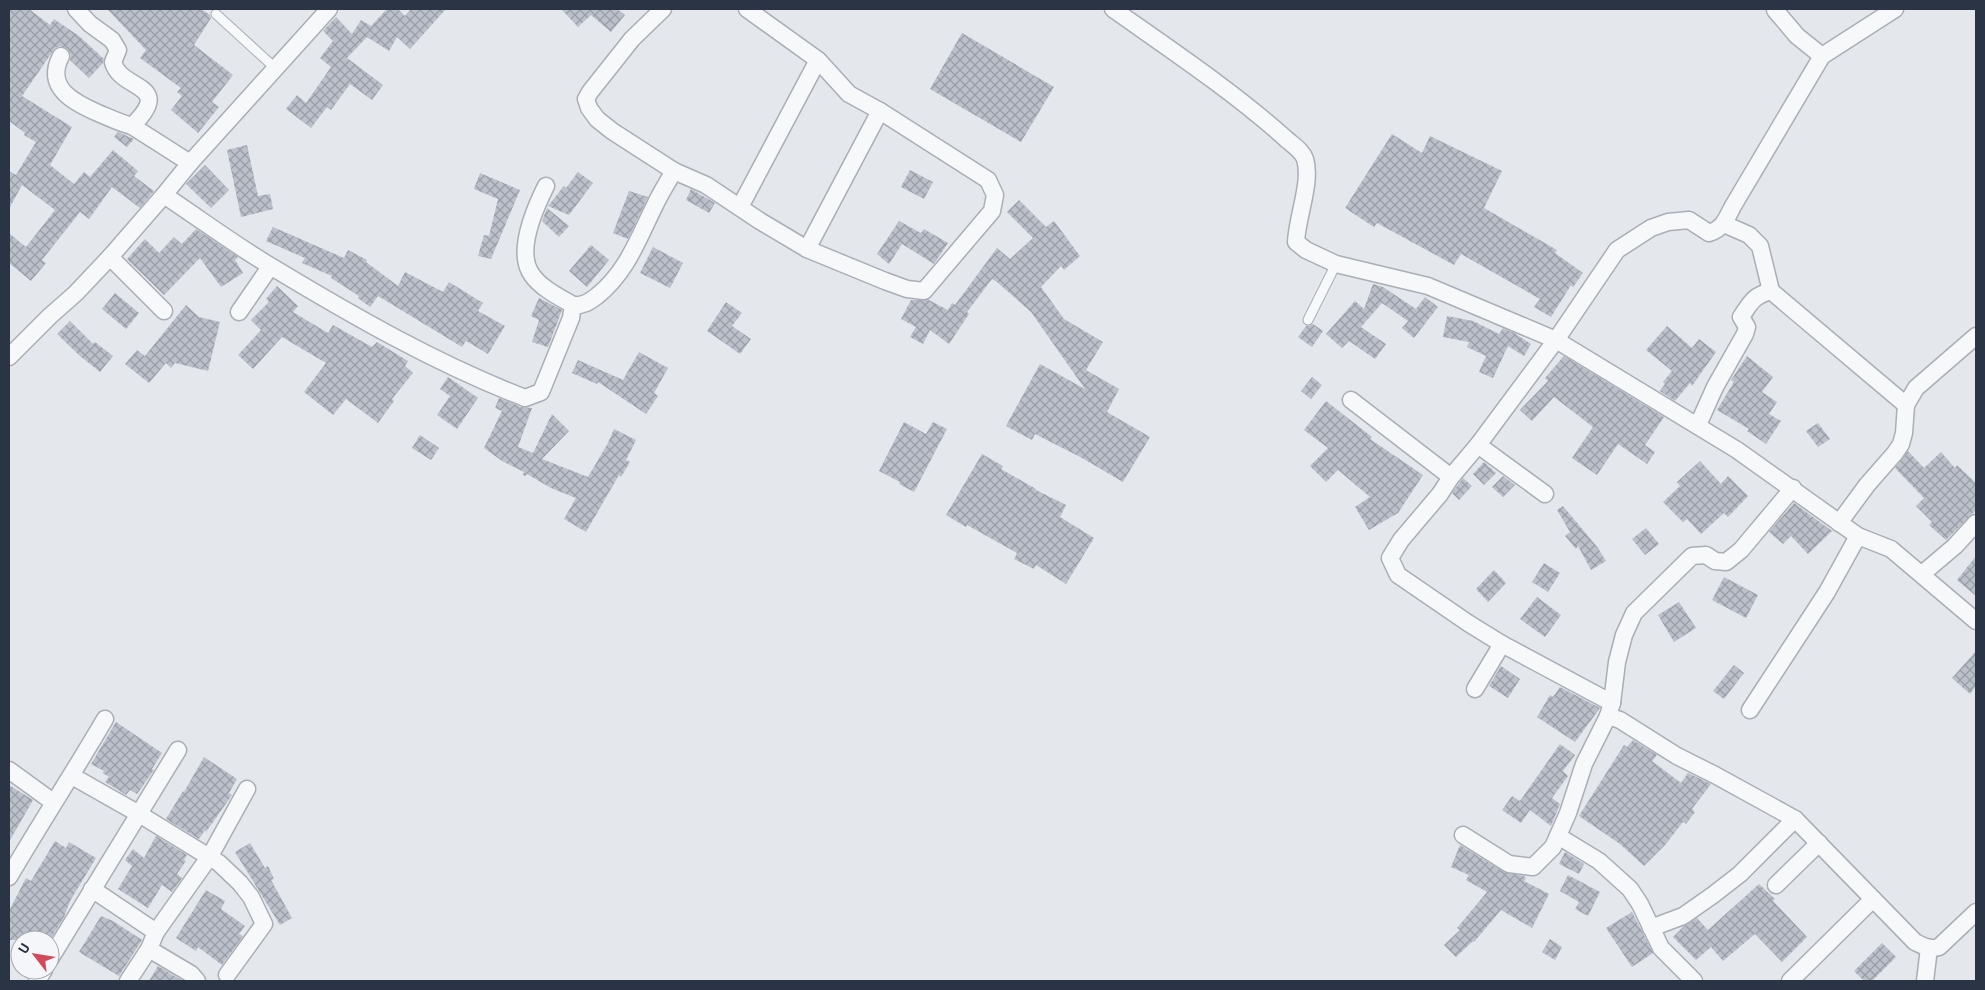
<svg xmlns="http://www.w3.org/2000/svg" width="1985" height="990" viewBox="0 0 1985 990" font-family="'Titillium Web',sans-serif">
	<style>
		.building { fill: url(#building-cross-hatch) }
		.lines { fill: none; stroke-linecap: round; stroke-linejoin: round }
		.service-casing { stroke: #a9aeb7; stroke-width: 11 }
		.minor-casing { stroke: #a9aeb7; stroke-width: 19 }
		.service { stroke: #f7f8fa; stroke-width: 9 }
		.minor { stroke: #f7f8fa; stroke-width: 16 }
	</style>
	<defs>
		<pattern id="building-cross-hatch" width="8" height="8" patternUnits="userSpaceOnUse" patternTransform="scale(1.25)"><rect width="8" height="8" fill="#bbc0ca"/><path d="M0 0l8 8M0 8l8-8" fill="none" stroke="#989da6"/></pattern>
	</defs>
	<rect width="100%" height="100%" fill="#e4e7ec"/>
	<g class="building">
		<path d="M9,9H29L50,25L54,19L79,36L104,59L103,63L89,78L70,60L71,55L68,49L60,46L55,48L22,96L72,127L50,165L74,184L84,172L90,177L113,150L138,171L134,176L154,191L140,208L112,187L89,219L80,212L42,260L46,263L31,281L9,263V233L26,247L55,210L22,185L9,209V171L16,175L36,142L24,135L25,133L9,121Z"/>
		<path d="M107,9H201L210,15L211,18L194,45L233,75L212,102L219,107L198,133L171,110L182,96L177,92L181,88L140,58L146,50Z"/>
		<path d="M387,9H398L405,16L411,9H446L410,49L397,37L389,51L367,37L347,58L383,85L372,100L350,84L331,110L327,107L311,128L286,109L297,95L306,103L331,67L320,58L333,41L323,31L336,17L352,34L361,20L371,26Z"/>
		<path d="M561,9H617L625,15L611,32L591,15L578,27Z"/>
		<path d="M962,33L1054,87L1021,142L930,89Z"/>
		<path d="M118,132L134,139L127,147L114,137Z"/>
		<path d="M1392,134L1422,153L1430,136L1502,171L1484,208L1557,250L1555,253L1583,273L1573,287L1571,285L1551,317L1534,307L1540,299L1461,254L1454,265L1377,223L1374,227L1345,208Z"/>
		<path d="M247,145L258,196L270,194L273,209L241,217L227,150Z"/>
		<path d="M205,165L229,190L211,208L186,184Z"/>
		<path d="M910,170L933,182L924,199L901,187Z"/>
		<path d="M578,172L593,183L569,215L548,206L564,186L566,188Z"/>
		<path d="M480,173L520,190L491,259L478,256L484,235L489,236L498,199L474,189Z"/>
		<path d="M691,189L715,203L709,213L686,200Z"/>
		<path d="M629,191L648,197L628,239L613,233Z"/>
		<path d="M1019,200L1046,227L1054,221L1080,256L1064,270L1061,266L1041,287L1064,319L1103,342L1086,370L1119,389L1107,412L1150,437L1123,482L1082,458L1035,434L1032,440L1006,426L1040,364L1085,389L1031,312L997,282L992,279L967,312L969,314L949,344L930,330L923,344L910,337L916,327L901,319L911,300H929L948,310L952,303L955,305L997,248L1010,259L1033,238L1007,212Z"/>
		<path d="M547,208L569,226L559,237L542,221Z"/>
		<path d="M899,221L921,233L924,229L948,243L934,264L902,244L889,264L877,254Z"/>
		<path d="M273,227L344,258L348,250L367,260L366,262L398,286L405,272L443,292L449,282L483,303L478,311L505,326L488,354L466,341L462,347L378,296L370,307L358,298L359,296L331,278L332,276L302,263L305,258L266,241Z"/>
		<path d="M196,229L238,257L235,260L243,273L221,287L200,258L164,295L127,259L145,239L159,253L174,237L182,244Z"/>
		<path d="M591,245L609,260L587,287L569,271Z"/>
		<path d="M653,247L683,263L670,288L640,273Z"/>
		<path d="M1373,284L1383,287L1416,309L1425,297L1438,307L1414,338L1402,328L1408,321L1382,303L1361,327L1386,344L1375,359L1349,341L1342,348L1326,334L1355,301L1364,309Z"/>
		<path d="M277,286L298,306L293,312L328,333L333,325L372,347L377,342L408,361L405,366L413,373L392,399L394,401L378,423L346,399L333,415L304,392L326,363L282,337L253,369L238,355L261,330L251,320L269,302L266,299Z"/>
		<path d="M115,293L139,313L126,329L102,309Z"/>
		<path d="M539,298L562,310L548,347L532,342L539,320L531,316Z"/>
		<path d="M726,302L742,313L732,326L751,339L740,354L707,331Z"/>
		<path d="M186,305L199,317L220,322L208,371L175,363L171,368L166,363L149,383L125,364L137,350L145,356Z"/>
		<path d="M1447,316L1473,321L1499,334L1503,328L1514,333L1531,344L1524,356L1508,346L1493,378L1479,372L1486,356L1467,347L1469,342L1443,337Z"/>
		<path d="M70,321L93,344L95,342L113,356L100,372L80,356L57,334Z"/>
		<path d="M1313,324L1323,331L1312,347L1298,337L1306,326Z"/>
		<path d="M1667,326L1692,348L1699,339L1716,352L1692,386L1690,383L1675,401L1660,391L1665,384L1663,382L1672,371L1646,350Z"/>
		<path d="M639,352L668,368L654,393L658,396L646,414L598,382L597,384L572,373L578,360L623,380Z"/>
		<path d="M1564,356L1664,417L1645,445L1655,452L1647,464L1618,444L1597,475L1572,458L1593,427L1554,397L1532,421L1520,410L1548,381L1545,378Z"/>
		<path d="M1747,356L1773,377L1762,392L1777,402L1769,414L1781,421L1766,444L1747,431L1749,429L1717,410L1734,382L1731,380Z"/>
		<path d="M448,377L478,398L457,429L437,415L450,396L440,389Z"/>
		<path d="M1312,377L1322,385L1311,399L1301,391Z"/>
		<path d="M499,398L521,407L532,408L518,447L533,453L552,414L569,431L542,459L588,477L608,443L614,429L636,440L626,460L630,462L621,477L619,475L586,532L564,519L576,498L551,488L527,474L525,476L523,475L524,472L502,461L484,448L502,411L495,408Z"/>
		<path d="M1326,401L1372,437L1370,439L1423,475L1398,513L1369,530L1355,507L1370,497L1338,470L1326,482L1310,466L1328,448L1304,430Z"/>
		<path d="M904,422L926,434L933,422L947,429L914,492L899,484L900,482L879,471Z"/>
		<path d="M1818,423L1830,439L1818,447L1806,431Z"/>
		<path d="M420,435L439,448L431,460L412,448Z"/>
		<path d="M1908,451L1924,468L1941,452L1955,468L1957,465L1976,483V510L1946,540L1929,525L1932,522L1916,506L1924,498L1895,468Z"/>
		<path d="M982,454L1003,466L1001,469L1036,489V490L1066,505L1060,517L1094,538L1066,584L1036,565L1034,569L1014,559L1017,553L967,525L966,527L946,515Z"/>
		<path d="M1700,461L1721,484L1728,476L1748,496L1728,517L1724,513L1701,534L1687,519L1683,522L1663,502L1680,486L1677,482Z"/>
		<path d="M1484,462L1496,473L1484,485L1473,474Z"/>
		<path d="M1503,476L1515,485L1503,497L1492,487Z"/>
		<path d="M1463,478L1472,486L1459,500L1452,493Z"/>
		<path d="M1794,503L1832,531L1808,554L1791,536L1783,544L1769,532Z"/>
		<path d="M1563,506L1598,548L1606,561L1591,570L1578,546L1576,549L1565,536L1570,532L1557,510Z"/>
		<path d="M1646,528L1659,544L1645,555L1632,539Z"/>
		<path d="M1976,556V596L1957,580Z"/>
		<path d="M1544,563L1560,573L1548,592L1532,582Z"/>
		<path d="M1494,570L1506,583L1488,602L1476,589Z"/>
		<path d="M1724,577L1758,595L1746,618L1712,600Z"/>
		<path d="M1537,597L1561,615L1545,637L1520,619Z"/>
		<path d="M1679,602L1696,628L1674,642L1658,615Z"/>
		<path d="M1976,651V686L1970,694L1952,678Z"/>
		<path d="M1734,665L1744,673L1724,699L1713,691Z"/>
		<path d="M1501,666L1520,679L1508,698L1489,686Z"/>
		<path d="M1560,687L1600,708L1575,742L1537,717L1550,695L1553,697Z"/>
		<path d="M116,722L162,753L152,769L154,770L137,794L130,790L126,795L120,791L105,782L109,777L103,773L104,771L91,764Z"/>
		<path d="M1633,740L1657,755L1652,761L1681,783L1688,773L1711,784L1692,809L1695,812L1686,824L1683,822L1665,845L1644,866L1620,844L1579,816L1624,745L1627,747Z"/>
		<path d="M1560,744L1575,755L1563,771L1568,776L1552,798L1560,804L1551,826L1530,810L1521,823L1502,810L1512,796L1520,801Z"/>
		<path d="M204,757L237,779L229,793L232,795L206,832L205,830L199,839L166,819L183,791L184,792Z"/>
		<path d="M9,785L33,800L9,842Z"/>
		<path d="M156,836L187,855L184,860L186,861L177,874L182,878L172,892L162,885L148,908L118,889L132,866L125,860L133,849L144,858Z"/>
		<path d="M55,841L66,848L69,842L96,858L70,901L64,917L50,940H9V911L26,878L31,881Z"/>
		<path d="M250,843L265,868L268,866L274,879L271,880L292,918L280,925L235,852Z"/>
		<path d="M1460,845L1504,872L1524,876L1526,878L1524,881L1549,894L1532,928L1501,910L1474,942L1473,941L1456,957L1444,945L1460,930L1457,928L1487,892L1466,880L1469,875L1451,867Z"/>
		<path d="M1565,852L1584,864L1579,874L1559,864Z"/>
		<path d="M1568,875L1600,892L1588,916L1575,909L1579,902L1560,891Z"/>
		<path d="M1759,884L1775,899L1773,901L1807,937L1782,962L1755,934L1723,961L1711,947L1696,960L1673,937L1684,926L1697,918L1708,930Z"/>
		<path d="M206,890L225,901L221,909L245,926L239,934L243,936L222,965L198,947L196,951L176,938Z"/>
		<path d="M1632,912L1653,953L1632,967L1606,928Z"/>
		<path d="M101,916L113,921L142,940L119,976L79,952Z"/>
		<path d="M1550,939L1562,947L1555,960L1542,952Z"/>
		<path d="M1882,943L1896,957L1872,981H1864L1854,971Z"/>
		<path d="M158,966L181,980L183,981H149Z"/>
	</g>
	<g class="lines">
		<defs>
			<g id="service">
				<path d="M216,14L274,67"/>
				<path d="M1308,320L1336,264"/>
			</g>
			<g id="minor">
				<path d="M76,9L90,24L112,40L118,50L113,62C120,91 176,83 132,126"/>
				<path d="M663,9L632,39L590,92L586,99L589,108L597,119L612,131L674,171L706,185L760,221L807,249L885,281L907,289L924,291L992,211L995,195L988,180L880,111L849,94L818,60L747,9"/>
				<path d="M1113,9C1171,50 1231,90 1284,137C1291,144 1302,150 1305,159C1312,182 1297,217 1296,242L1306,250L1336,264L1428,286L1556,340L1737,450L1858,536L1891,549L1976,621"/>
				<path d="M1775,10L1797,36L1822,56"/>
				<path d="M61,56C44,88 75,103 98,113C110,118 120,123 132,126L190,163"/>
				<path d="M546,186C535,208 515,252 532,275C541,288 559,297 573,305"/>
				<path d="M164,195C200,219 235,245 272,267C353,316 437,364 525,398L541,392L571,318L573,305C583,306 589,302 597,296C627,272 638,239 655,205C660,194 667,183 674,171"/>
				<path d="M740,207L818,60"/>
				<path d="M1724,224L1749,235L1760,246L1771,291L1906,405"/>
				<path d="M807,249L880,111"/>
				<path d="M110,257L164,311"/>
				<path d="M239,312L270,267"/>
				<path d="M9,357L50,316L76,293L110,257L164,195L190,163L329,9"/>
				<path d="M1351,400L1451,477"/>
				<path d="M1698,425L1715,387L1745,334L1747,327L1741,317C1751,302 1753,296 1771,291"/>
				<path d="M1478,445L1545,494"/>
				<path d="M1839,523L1867,485L1895,453L1901,444L1904,433L1906,405L1916,388L1976,336"/>
				<path d="M1922,574L1955,546L1976,523"/>
				<path d="M1475,689L1502,644"/>
				<path d="M1612,703L1502,644L1468,623L1398,575L1390,558L1401,540L1440,494L1451,477L1478,445L1556,340L1617,250L1651,228L1668,222L1689,220L1709,233C1724,228 1726,219 1733,206L1822,56L1895,9"/>
				<path d="M1750,710L1827,592L1858,536"/>
				<path d="M1608,716L1620,720L1677,756L1715,775L1795,819L1915,942C1923,946 1930,950 1939,947L1976,912"/>
				<path d="M9,770L53,802"/>
				<path d="M72,776L139,814L219,863L240,883L251,897L264,924L227,975"/>
				<path d="M1463,835L1509,864L1533,867L1553,847L1568,813L1584,764L1608,716L1612,703L1617,662L1624,635L1634,613L1692,556L1706,555L1715,561L1726,562L1741,550L1793,488"/>
				<path d="M1558,836L1599,861L1630,889L1640,904L1661,948L1694,981"/>
				<path d="M9,877C40,824 74,772 105,719"/>
				<path d="M1776,885L1819,843"/>
				<path d="M92,889L156,932L149,949L128,981"/>
				<path d="M1651,928L1683,916L1713,895L1740,874L1795,819"/>
				<path d="M156,932L210,856L247,789"/>
				<path d="M149,949L191,974L197,981"/>
				<path d="M50,959L178,750"/>
				<path d="M37,981L44,970"/>
				<path d="M1790,981L1873,899"/>
				<path d="M1925,981L1929,948"/>
			</g>
		</defs>
		<use href="#service" class="service-casing"/>
		<use href="#minor" class="minor-casing"/>
		<use href="#service" class="service"/>
		<use href="#minor" class="minor"/>
	</g>
	<rect width="1985" height="990" fill="none" stroke="#2b3445" stroke-width="20"/>
	<g transform="translate(35 955) rotate(301)"><circle r="24" fill="#f4f6f9" stroke="#a4a8b1"/>
	<path d="M0-4L9 19L0 12L-9 19Z" fill="#d1495b"/>
	<text y="-8" font-size="14" font-weight="bold" text-anchor="middle" fill="#2b3445">U</text>
	</g>
</svg>
